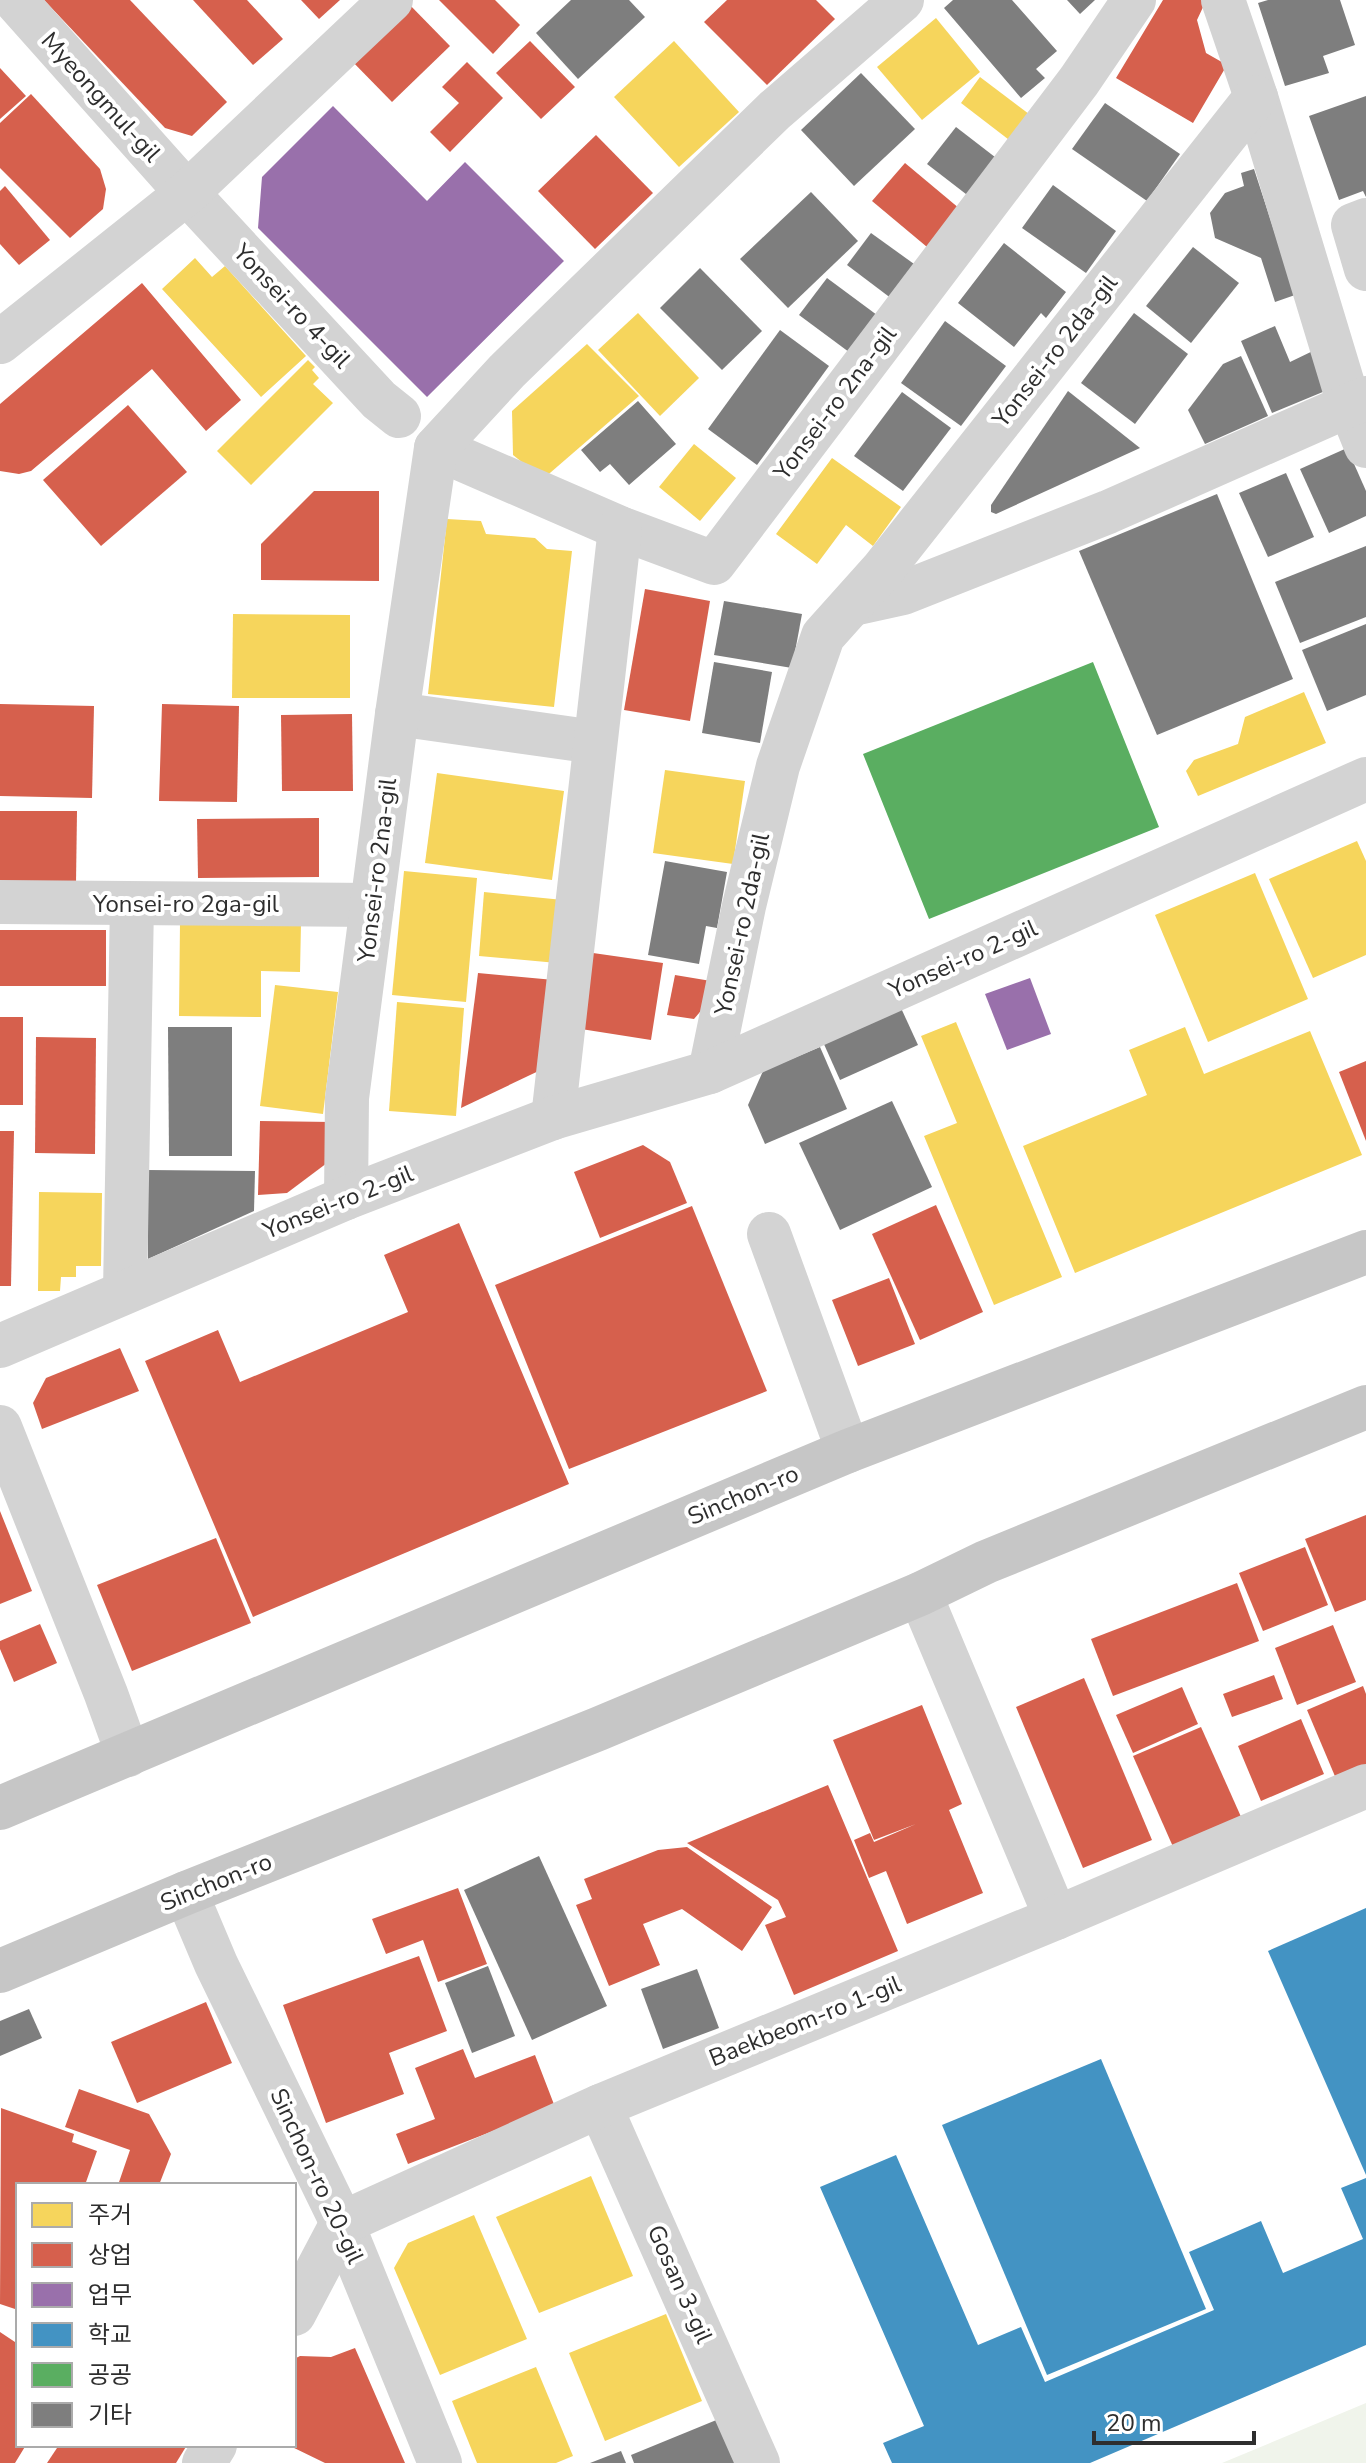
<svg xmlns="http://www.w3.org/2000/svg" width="1366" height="2463" viewBox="0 0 1366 2463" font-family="'Nunito Sans','Noto Sans KR',sans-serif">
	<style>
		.green { fill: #f0f4eb }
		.homes { fill: #f6d55c }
		.shops { fill: #d6604d }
		.offices { fill: #9970ab }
		.schools { fill: #4393c3 }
		.public { fill: #5aae61 }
		.building { fill: #7e7e7e }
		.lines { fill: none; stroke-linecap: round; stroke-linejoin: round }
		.street { stroke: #d3d3d3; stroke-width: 44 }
		.primary { stroke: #c6c6c6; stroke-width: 44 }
		.labels { text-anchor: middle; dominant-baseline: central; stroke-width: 8; stroke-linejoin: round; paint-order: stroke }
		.street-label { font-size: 24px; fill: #2e2e2e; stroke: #fff }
	</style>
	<rect width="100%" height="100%" fill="#fff"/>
	<path class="green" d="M1366,2403V2463H1222Z"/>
	<g class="homes">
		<path d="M936,18L980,72L922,120L877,67Z"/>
		<path d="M674,41L739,112L679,167L614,97Z"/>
		<path d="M980,77L1037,120L1017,146L961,103Z"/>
		<path d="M195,258L212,277L225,266L306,356L261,397L162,289Z"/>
		<path d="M638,313L699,378L660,416L598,350Z"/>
		<path d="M587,344L639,396L543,479L513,455L512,411Z"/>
		<path d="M308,360L315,367L312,370L319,378L313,384L333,403L251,485L217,451Z"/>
		<path d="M694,444L736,478L700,521L659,487Z"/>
		<path d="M832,458L901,507L873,546L846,525L817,564L776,534Z"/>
		<path d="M447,519L481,521L486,534L535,538L547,549L572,551L554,707L428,694Z"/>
		<path d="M233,614L350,615V698H232Z"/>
		<path d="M1304,692L1326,743L1198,796L1186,771L1194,760L1238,744L1245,717Z"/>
		<path d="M665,770L745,781L733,864L653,853Z"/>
		<path d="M437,773L564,791L552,880L425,863Z"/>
		<path d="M1357,841L1366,861V955L1313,978L1269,879Z"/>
		<path d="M404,871L477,878L466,1002L392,995Z"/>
		<path d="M1255,873L1308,999L1208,1042L1155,915Z"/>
		<path d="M484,892L563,900L557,963L479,956Z"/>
		<path d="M180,922L301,923L300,972L261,971V1017L179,1016Z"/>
		<path d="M275,985L338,992L323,1114L260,1106Z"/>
		<path d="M397,1002L464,1008L456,1116L389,1111Z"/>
		<path d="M956,1022L1062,1277L994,1305L924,1136L957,1123L921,1036Z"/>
		<path d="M1185,1027L1204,1074L1310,1031L1362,1155L1075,1273L1023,1146L1147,1095L1129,1050Z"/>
		<path d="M39,1192L102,1193L101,1266H76V1277H61L60,1291H38Z"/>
		<path d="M591,2176L633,2276L539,2313L496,2217Z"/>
		<path d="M474,2215L527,2339L440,2375L394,2268L408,2243Z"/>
		<path d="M666,2314L702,2401L605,2441L569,2353Z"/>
		<path d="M536,2367L573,2456L556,2463H477L452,2401Z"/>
	</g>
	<g class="shops">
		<path d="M44,0H130L227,102L192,136L165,128Z"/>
		<path d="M193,0H247L283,39L253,65Z"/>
		<path d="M301,0H340L319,19Z"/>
		<path d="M405,0L450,46L392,102L347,56Z"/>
		<path d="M439,0H495L520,25L493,54Z"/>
		<path d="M727,0H816L835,19L767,85L704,22Z"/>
		<path d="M1163,0H1203L1204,5L1197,20L1206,53L1227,65L1193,123L1116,78Z"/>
		<path d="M530,41L575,87L541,119L496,73Z"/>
		<path d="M467,62L503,98L450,152L430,132L459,103L442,87Z"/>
		<path d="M0,68L26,96L0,119Z"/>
		<path d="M31,94L100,169L106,189L103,209L70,238L0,168V123Z"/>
		<path d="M596,135L653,193L595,249L538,191Z"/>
		<path d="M905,163L966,214L933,252L872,201Z"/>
		<path d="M5,186L50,240L19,265L0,244V191Z"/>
		<path d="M142,283L241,400L206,431L152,369L31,471L19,474L0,471V404Z"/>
		<path d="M128,405L187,472L101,546L43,480Z"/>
		<path d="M314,491H379V581L261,580V544Z"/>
		<path d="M645,589L710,601L690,721L624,710Z"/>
		<path d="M0,704L94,706L92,798L0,796Z"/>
		<path d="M162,704L239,706L237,802L159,801Z"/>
		<path d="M352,714L353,791H282L281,715Z"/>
		<path d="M0,811H77L76,883L0,882Z"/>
		<path d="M319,818V877L198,878L197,819Z"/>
		<rect x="0" y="930" width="106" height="56"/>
		<path d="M593,953L663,963L651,1040L581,1029Z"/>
		<path d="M478,973L554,980L547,1067L461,1108Z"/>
		<path d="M675,975L711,981L705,1006L694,1019L667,1015Z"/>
		<rect x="0" y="1017" width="23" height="88"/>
		<path d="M36,1037L96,1038L95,1154L35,1153Z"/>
		<path d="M1366,1061V1141L1339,1072Z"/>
		<path d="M260,1121L332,1122L331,1160L287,1193L258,1195Z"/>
		<path d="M0,1131H14L11,1286H0Z"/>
		<path d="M643,1145L670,1162L687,1203L600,1238L574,1172Z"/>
		<path d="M936,1205L983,1312L920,1340L872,1234Z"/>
		<path d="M692,1206L767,1391L569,1469L495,1285Z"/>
		<path d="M459,1223L569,1484L253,1617L145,1361L218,1330L240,1382L408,1312L384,1255Z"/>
		<path d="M889,1278L915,1344L858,1366L832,1300Z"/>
		<path d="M120,1348L139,1391L42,1429L33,1403L46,1378Z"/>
		<path d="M0,1511L32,1591L0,1604Z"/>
		<path d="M1366,1515V1600L1335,1612L1305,1539Z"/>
		<path d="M216,1538L251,1623L132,1671L97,1585Z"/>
		<path d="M1305,1547L1328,1605L1263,1631L1239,1573Z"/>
		<path d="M1237,1583L1259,1641L1113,1696L1091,1639Z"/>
		<path d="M40,1624L57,1663L14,1682L0,1649V1641Z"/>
		<path d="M1333,1625L1356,1682L1297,1705L1275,1648Z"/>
		<path d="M1274,1675L1283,1699L1232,1717L1223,1694Z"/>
		<path d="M1084,1678L1152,1840L1083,1868L1016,1707Z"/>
		<path d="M1363,1686L1366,1694V1769L1337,1781L1307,1710Z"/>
		<path d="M1182,1687L1198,1724L1133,1753L1116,1715Z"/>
		<path d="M922,1705L962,1804L949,1810L983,1893L907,1924L886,1871L869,1878L854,1840L870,1833L874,1842L916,1824L874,1840L833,1740Z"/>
		<path d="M1301,1719L1324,1774L1261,1801L1238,1746Z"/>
		<path d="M1201,1727L1242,1819L1174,1849L1133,1756Z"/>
		<path d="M828,1785L898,1951L794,1995L765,1925L786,1917L778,1900L687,1843Z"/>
		<path d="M687,1847L772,1907L742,1951L682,1909L643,1924L660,1965L609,1986L576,1905L592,1899L584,1879L658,1850Z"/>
		<path d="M458,1888L487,1964L438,1982L423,1940L386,1954L372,1919Z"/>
		<path d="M419,1956L447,2031L389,2053L404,2094L326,2123L283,2005Z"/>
		<path d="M206,2002L232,2063L137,2103L111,2042Z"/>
		<path d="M463,2049L475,2078L535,2055L555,2107L408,2164L396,2134L435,2119L415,2068Z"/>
		<path d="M79,2089L149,2114L171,2154L159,2185H118L130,2150L65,2127Z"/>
		<path d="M1,2108L74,2134L72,2142L97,2151L85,2185H18V2310L0,2304Z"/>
		<path d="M0,2332L18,2344V2445H26L15,2463H0Z"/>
		<path d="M355,2348L405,2463H325L288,2445H294V2359L300,2356L331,2357Z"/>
		<path d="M59,2445H187L176,2463H47Z"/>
	</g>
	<g class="offices">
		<path d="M333,106L427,201L465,162L564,261L427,397L258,228L262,177Z"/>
		<path d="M1030,978L1051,1034L1007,1050L985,994Z"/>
	</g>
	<g class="schools">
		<path d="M1366,1908V2175L1268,1951Z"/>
		<path d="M1101,2059L1206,2309L1047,2375L942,2125Z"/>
		<path d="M896,2155L978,2345L1021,2327L1045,2382L1214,2310L1189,2252L1261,2221L1283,2273L1363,2239L1341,2188L1366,2178V2345L1090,2463H892L883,2443L924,2426L820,2187Z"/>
	</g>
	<path class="public" d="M1093,662L1159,827L929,919L863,754Z"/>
	<g class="building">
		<path d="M571,0H629L645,17L578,79L536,33Z"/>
		<path d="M953,0H1012L1057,51L1036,69L1045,78L1021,98L944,8Z"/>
		<path d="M1067,0H1095L1080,14Z"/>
		<path d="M1268,0H1340L1355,45L1323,56L1329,73L1285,86L1258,3Z"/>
		<path d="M861,73L915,129L854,186L801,130Z"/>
		<path d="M1366,96V197L1363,191L1339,200L1309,116Z"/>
		<path d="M1105,103L1180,154L1147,201L1072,149Z"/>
		<path d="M956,127L1004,164L975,201L927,164Z"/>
		<path d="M1254,169L1295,295L1275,302L1261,258L1215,238L1210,213L1225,193L1244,186L1241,173Z"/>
		<path d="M1053,185L1116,231L1086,273L1022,228Z"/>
		<path d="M811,192L858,241L788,308L740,259Z"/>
		<path d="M871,233L921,269L896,302L847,265Z"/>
		<path d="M1004,243L1066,292L1046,318L1041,313L1014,347L958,303Z"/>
		<path d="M1193,247L1239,283L1191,343L1146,306Z"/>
		<path d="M700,268L762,331L722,370L660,308Z"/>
		<path d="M827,278L881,318L853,355L799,315Z"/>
		<path d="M1134,313L1188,354L1135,424L1081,383Z"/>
		<path d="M945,321L1006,366L961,426L901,383Z"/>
		<path d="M1275,326L1290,362L1319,348L1330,389L1272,413L1241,341Z"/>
		<path d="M780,330L829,366L757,465L708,429Z"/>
		<path d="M1241,356L1268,416L1205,444L1188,410L1223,364Z"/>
		<path d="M1068,391L1140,448L996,514L991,512V505Z"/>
		<path d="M902,392L951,428L903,491L854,456Z"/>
		<path d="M638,401L676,444L629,485L610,464L600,472L581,450Z"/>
		<path d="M1347,448L1366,491V516L1329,533L1300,469Z"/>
		<path d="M1286,473L1314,537L1268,557L1239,493Z"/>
		<path d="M1217,494L1293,679L1157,735L1079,551Z"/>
		<path d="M1366,546V617L1300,643L1275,582Z"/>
		<path d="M724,601L802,614L792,668L714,655Z"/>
		<path d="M1366,624V695L1327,711L1302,650Z"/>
		<path d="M714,662L772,672L760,743L702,733Z"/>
		<path d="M665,861L727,872L717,928L706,926L699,964L648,955Z"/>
		<path d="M901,1008L918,1045L840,1080L823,1042Z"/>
		<path d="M168,1027H232V1156H169Z"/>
		<path d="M820,1047L847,1109L765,1144L748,1105L763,1071Z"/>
		<path d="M892,1101L932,1187L840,1230L799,1143Z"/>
		<path d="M147,1170L255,1171L254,1211L148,1259Z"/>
		<path d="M539,1856L607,2006L532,2040L464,1890Z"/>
		<path d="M488,1966L515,2036L472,2053L445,1983Z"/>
		<path d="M697,1969L719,2028L663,2049L641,1989Z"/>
		<path d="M29,2009L42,2038L0,2056V2021Z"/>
		<path d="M731,2414L751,2463H634L631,2455Z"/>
		<path d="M621,2451L626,2463H590Z"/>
	</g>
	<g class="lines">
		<g class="street">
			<path d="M15,0L187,193L379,400L399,416"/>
			<path d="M1223,0L1256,97L1349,404L1366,446"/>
			<path d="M1366,220L1353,225L1366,269"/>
			<path d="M0,342L187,193L391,0"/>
			<path d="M436,448L620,528L714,563L1079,81L1134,0"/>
			<path d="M853,604L903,593L1108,512L1366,398"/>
			<path d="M397,714L595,742"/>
			<path d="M0,902L372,905"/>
			<path d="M710,1072L744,906L778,766L823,636L883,569L1256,97"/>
			<path d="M553,1118L620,528"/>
			<path d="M346,1198L347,1098L397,714L436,448L507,371L775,110L902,0"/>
			<path d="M769,1234L848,1451"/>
			<path d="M125,1291L132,904"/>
			<path d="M0,1346L346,1198L553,1118L710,1072L1366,779"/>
			<path d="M0,1427L106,1694L128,1755"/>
			<path d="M920,1594L1056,1918"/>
			<path d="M186,1893L216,1964L342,2223L440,2463"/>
			<path d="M600,2106L758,2463"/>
			<path d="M294,2314L342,2223L600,2106L1056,1918L1366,1786"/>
			<path d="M204,2463L215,2445"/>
		</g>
		<g class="primary">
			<path d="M0,1808L848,1451L1366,1252"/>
			<path d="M0,1971L186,1893L598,1729L920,1594L986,1562L1366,1407"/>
		</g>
	</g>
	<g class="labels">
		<g class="street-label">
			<text transform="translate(101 97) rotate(48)">Myeongmul-gil</text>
			<text transform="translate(292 306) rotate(47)">Yonsei-ro 4-gil</text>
			<text transform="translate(1055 351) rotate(-52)">Yonsei-ro 2da-gil</text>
			<text transform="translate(835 403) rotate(-53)">Yonsei-ro 2na-gil</text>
			<text transform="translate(377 870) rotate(-83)">Yonsei-ro 2na-gil</text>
			<text x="186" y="904">Yonsei-ro 2ga-gil</text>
			<text transform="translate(742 924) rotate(-78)">Yonsei-ro 2da-gil</text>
			<text transform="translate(963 959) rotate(-24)">Yonsei-ro 2-gil</text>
			<text transform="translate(338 1202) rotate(-22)">Yonsei-ro 2-gil</text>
			<text transform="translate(743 1495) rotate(-23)">Sinchon-ro</text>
			<text transform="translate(216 1882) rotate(-22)">Sinchon-ro</text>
			<text transform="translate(805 2021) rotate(-22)">Baekbeom-ro 1-gil</text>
			<text transform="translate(317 2176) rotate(65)">Sinchon-ro 20-gil</text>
			<text transform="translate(680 2284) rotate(66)">Gosan 3-gil</text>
		</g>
	</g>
	<rect x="16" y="2183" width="280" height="264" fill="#ffffff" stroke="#ababab" stroke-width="2"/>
	<rect x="32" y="2203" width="40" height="24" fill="#f6d55c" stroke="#ababab" stroke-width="2"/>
	<text x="88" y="2223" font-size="24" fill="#2e2e2e">주거</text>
	<rect x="32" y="2243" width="40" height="24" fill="#d6604d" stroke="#ababab" stroke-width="2"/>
	<text x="88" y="2263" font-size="24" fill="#2e2e2e">상업</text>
	<rect x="32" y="2283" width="40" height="24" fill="#9970ab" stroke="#ababab" stroke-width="2"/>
	<text x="88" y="2303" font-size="24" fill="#2e2e2e">업무</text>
	<rect x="32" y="2323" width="40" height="24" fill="#4393c3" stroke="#ababab" stroke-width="2"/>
	<text x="88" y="2343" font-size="24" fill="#2e2e2e">학교</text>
	<rect x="32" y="2363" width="40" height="24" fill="#5aae61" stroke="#ababab" stroke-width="2"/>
	<text x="88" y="2383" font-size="24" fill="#2e2e2e">공공</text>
	<rect x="32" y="2403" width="40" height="24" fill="#7e7e7e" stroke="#ababab" stroke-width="2"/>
	<text x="88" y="2423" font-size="24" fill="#2e2e2e">기타</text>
	<path d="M1094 2431v12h160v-12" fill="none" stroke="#2e2e2e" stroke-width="4"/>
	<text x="1106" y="2431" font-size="24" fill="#2e2e2e" stroke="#ffffff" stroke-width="6" paint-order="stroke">20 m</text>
</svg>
